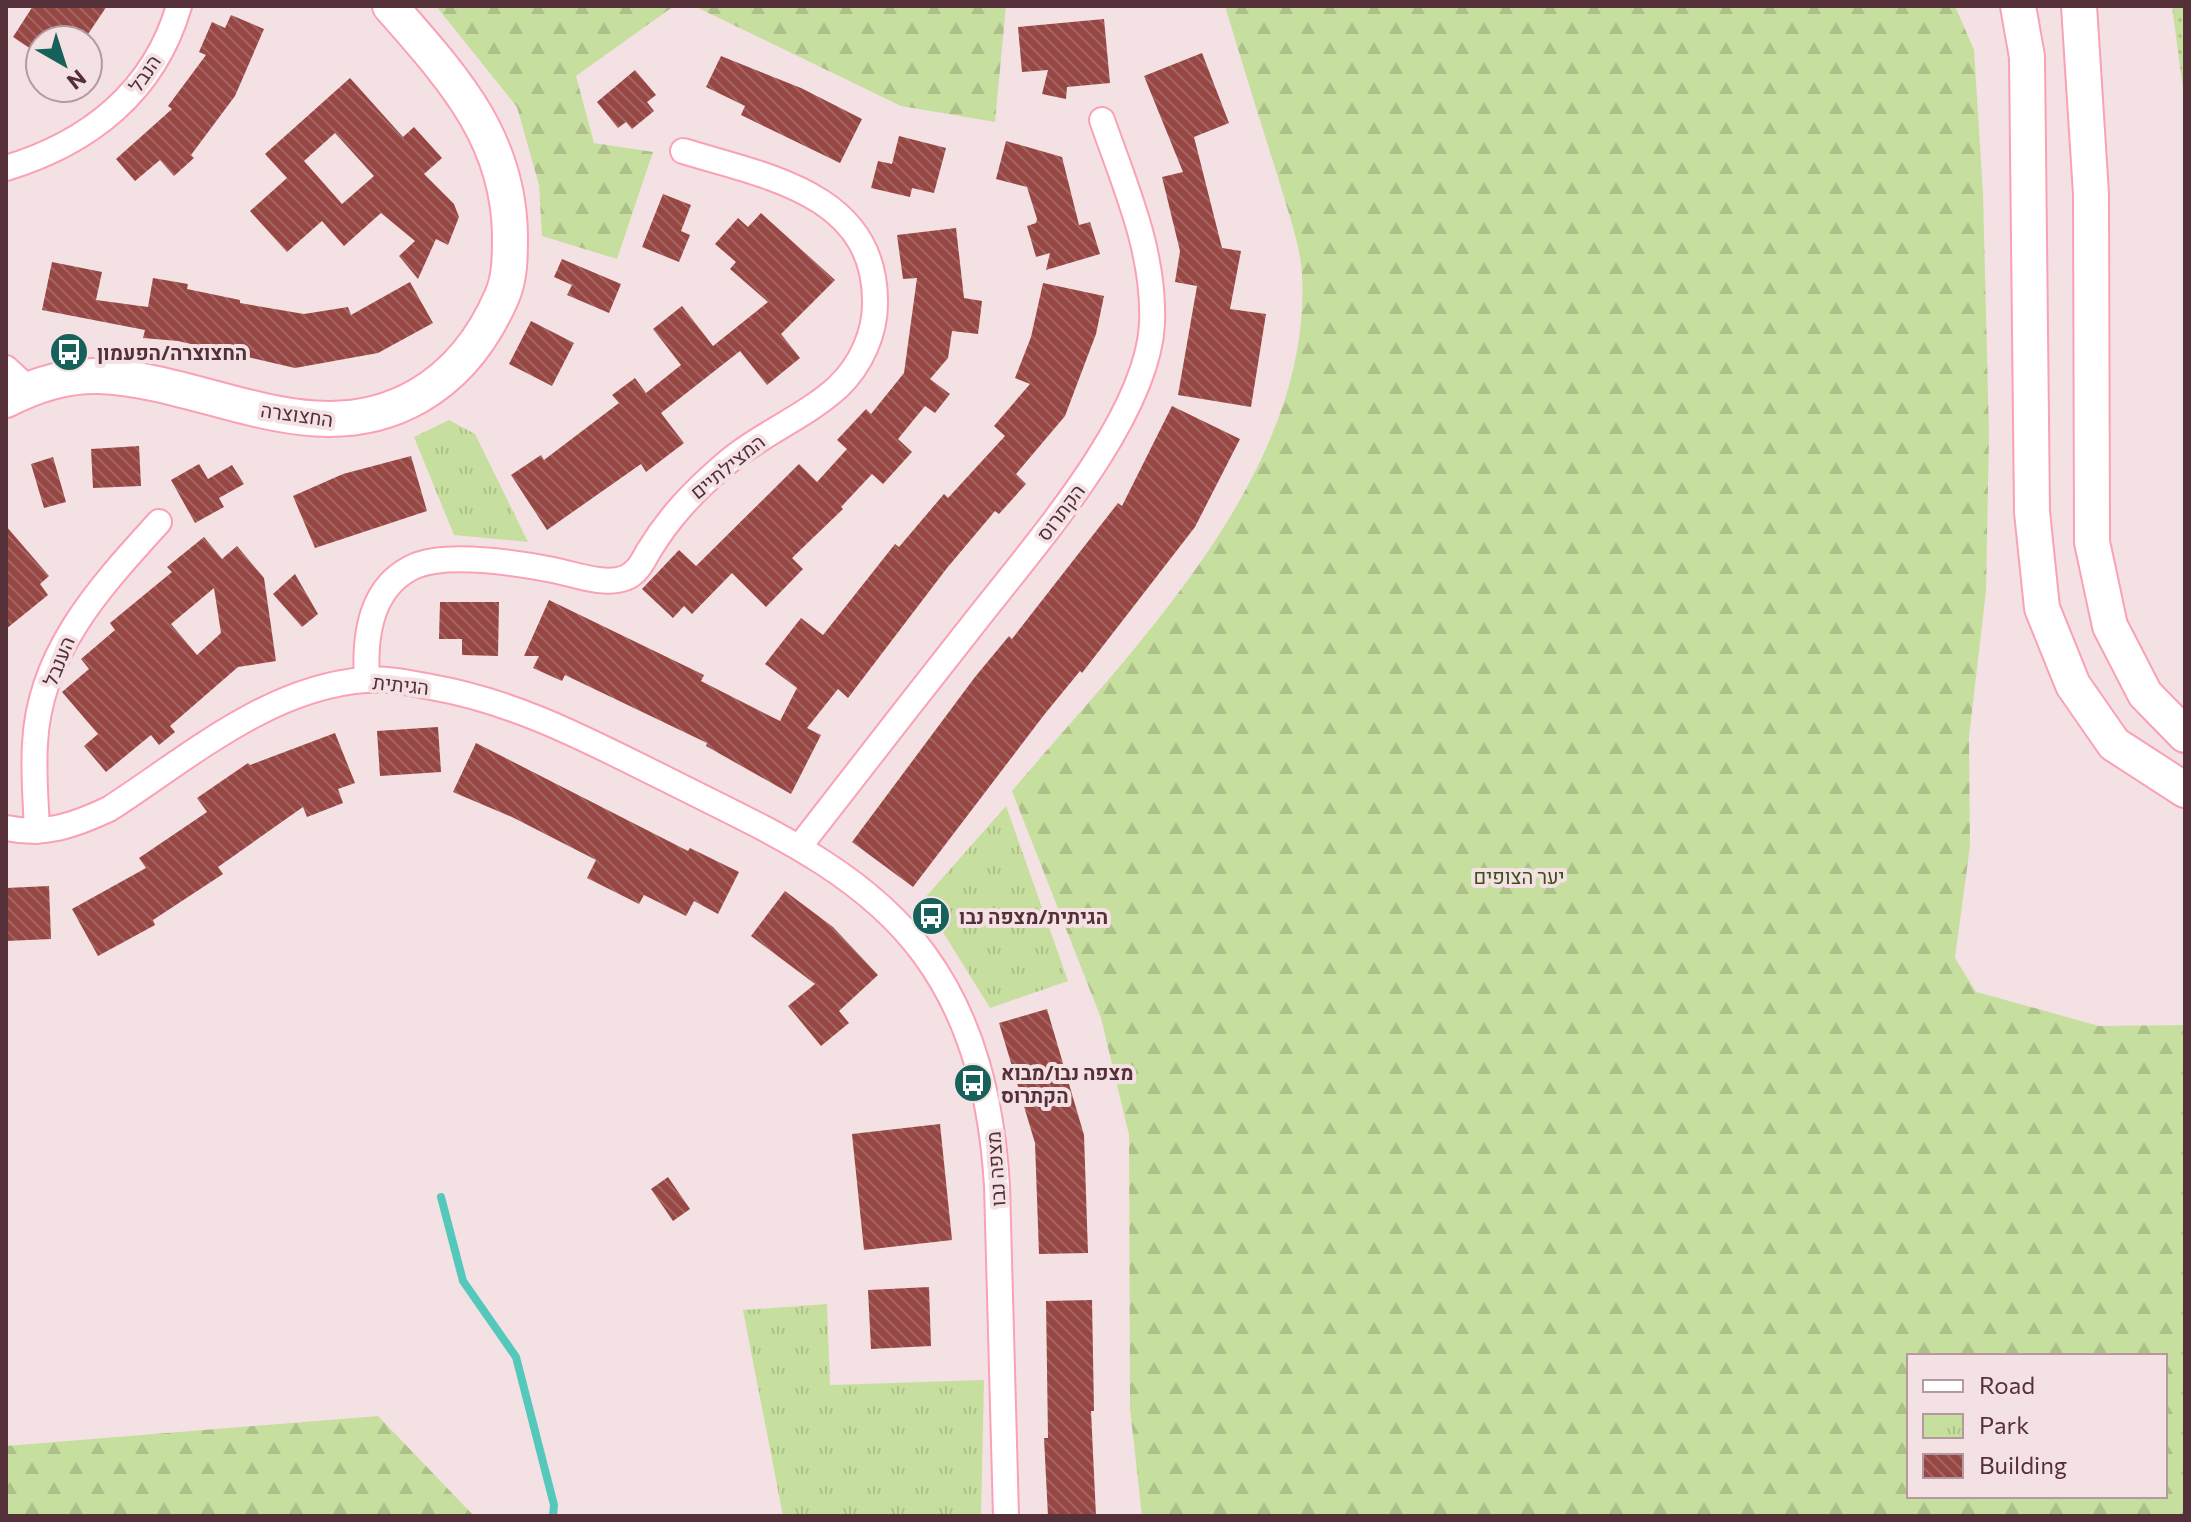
<svg xmlns="http://www.w3.org/2000/svg" width="2191" height="1522" viewBox="0 0 2191 1522" font-family="Commissioner,Heebo,sans-serif">
	<style>
		.grass { fill: url(#grass-dots) }
		.forest { fill: url(#forest-firs); fill-rule: evenodd }
		.park { fill: url(#park-tufts) }
		.lines { fill: none; stroke-linecap: round; stroke-linejoin: round }
		.stream { stroke: #53c8bb; stroke-width: 8 }
		.building { fill: url(#building-back-hatch); fill-rule: evenodd }
		.street-casing { stroke: #faa1b6; stroke-width: 28 }
		.secondary-casing { stroke: #faa1b6; stroke-width: 38 }
		.street { stroke: #fff; stroke-width: 24 }
		.secondary { stroke: #fff; stroke-width: 34 }
		.labels { text-anchor: middle; dominant-baseline: central; stroke-width: 8; stroke-linejoin: round; paint-order: stroke }
		.street-label { font-size: 20px; fill: #553039; stroke: #f4e1e4 }
		.poi-label { font-size: 20px; font-weight: bold; fill: #553039; stroke: #f4e1e4; text-anchor: start }
		.park-label { font-size: 20px; fill: #3d4e17; stroke: #f4e1e4 }
	</style>
	<defs>
		<pattern id="grass-dots" width="8" height="8" patternUnits="userSpaceOnUse" patternTransform="scale(2)"><rect width="8" height="8" fill="#c7df9e"/><path d="M2 2h.1M6 6h.1" fill="none" stroke="#adc089" stroke-width="1.8" stroke-linecap="round"/></pattern>
		<pattern id="forest-firs" width="22" height="20" patternUnits="userSpaceOnUse" patternTransform="scale(2)"><rect width="22" height="20" fill="#c7df9e"/><path d="M5 1l3.5 6h-7zM16 11l3.5 6h-7z" fill="#adc089"/></pattern>
		<pattern id="park-tufts" width="24" height="20" patternUnits="userSpaceOnUse" patternTransform="scale(2)"><rect width="24" height="20" fill="#c7df9e"/><path d="M3 7l-1-3M5 7V3M7 7l1-3M15 17l-1-3M17 17v-4M19 17l1-3" fill="none" stroke="#adc089"/></pattern>
		<pattern id="building-back-hatch" width="6" height="6" patternUnits="userSpaceOnUse" patternTransform="scale(2)"><rect width="6" height="6" fill="#974743"/><path d="M-1 5l2 2M0 0l6 6M5-1l2 2" fill="none" stroke="#a46663"/></pattern>
	</defs>
	<rect width="100%" height="100%" fill="#f4e1e4"/>
	<path class="grass" d="M2172,6H2185V104Z"/>
	<g class="forest">
		<path d="M436,6H674L576,76L594,143L653,152L617,259L542,236L539,185L517,107Z"/>
		<path d="M694,6H1006L995,122L901,106Z"/>
		<path d="M1225,6H1955L1974,50L1983,193L1989,434L1986,591L1969,737L1970,846L1955,958L1976,992L1984,994L2099,1026L2185,1025V1516H1142L1130,1409L1129,1135L1101,1018L1012,791C1131,650 1313,474 1302,274C1300,242 1286,206 1277,174C1259,118 1242,62 1225,6ZM1909,1356H2165V1496H1909Z"/>
		<path d="M378,1416L474,1516H6V1446Z"/>
	</g>
	<g class="park">
		<path d="M449,420L475,434L528,542L454,535L414,437Z"/>
		<path d="M1006,806L1068,981L990,1008L923,900Z"/>
		<path d="M827,1304L830,1385L984,1380L981,1516H783L743,1310Z"/>
	</g>
	<g class="lines">
		<path class="stream" d="M441,1197L463,1281L516,1357L554,1505L553,1516"/>
	</g>
	<g class="building">
		<path d="M33,6H107L84,40H40V55L13,37Z"/>
		<path d="M231,15L264,29L235,96L191,155L194,158L174,176L160,160L135,181L116,159L172,109L168,106L206,55L199,52L212,22L225,28Z"/>
		<path d="M1104,19L1110,83L1067,87L1066,99L1042,94L1048,70L1022,72L1018,27Z"/>
		<path d="M1202,53L1229,123L1194,137L1222,248L1241,251L1230,309L1266,314L1251,407L1178,395L1197,286L1175,282L1180,251L1162,177L1183,172L1144,76Z"/>
		<path d="M721,56L801,88L862,119L840,163L741,115L745,106L706,87Z"/>
		<path d="M635,70L656,95L647,102L654,111L632,129L626,122L618,128L597,102Z"/>
		<path d="M350,78L403,137L414,127L442,158L424,174L454,204L459,217L448,245L436,239L418,279L399,256L415,241L381,213L344,246L322,221L287,252L250,211L287,178L265,154ZM335,133L374,176L342,204L304,161Z"/>
		<path d="M899,136L946,148L934,193L912,188L910,197L871,188L878,161L892,164Z"/>
		<path d="M1006,141L1062,157L1079,225L1090,222L1100,254L1046,270L1050,253L1036,257L1027,226L1036,223L1037,219L1027,187L996,179Z"/>
		<path d="M663,194L691,205L681,231L690,235L679,262L642,247Z"/>
		<path d="M761,213L835,280L781,334L800,358L767,385L740,351L661,413L684,443L646,472L641,464L547,530L511,475L541,455L544,460L619,403L612,395L635,378L646,393L681,365L653,329L682,306L713,346L768,302L730,269L736,262L715,244L738,218L748,227Z"/>
		<path d="M956,228L964,298L982,301L978,334L952,331L948,358L930,379L950,394L935,413L925,406L898,439L912,452L883,484L872,474L841,507L843,509L792,558L803,569L766,607L732,573L692,614L684,606L673,618L642,589L679,550L696,566L799,464L817,482L847,449L837,440L866,409L871,414L904,373L917,278L903,279L897,235Z"/>
		<path d="M562,259L621,284L609,313L567,295L572,285L554,277Z"/>
		<path d="M52,262L102,272L96,300L148,307L153,278L188,284L187,289L240,300V303L304,314L348,307L351,315L410,282L433,323L378,353L295,368L178,341L143,338L145,330L42,310Z"/>
		<path d="M1043,283L1104,296L1096,334L1065,416L1016,474L1026,484L999,514L995,511L947,568L848,698L838,689L807,728L821,735L791,794L706,746L707,743L565,675L562,681L533,668L539,656H524L549,600L704,675L701,681L780,721L797,688L765,664L801,618L823,635L895,544L899,547L944,494L948,498L1005,436L994,426L1030,384L1015,378L1031,337Z"/>
		<path d="M531,321L574,343L552,386L509,364Z"/>
		<path d="M1172,406L1240,439L1195,527L1082,673L1080,671L1044,715L913,887L852,842L975,677L1009,636L1012,639L1118,503L1122,506Z"/>
		<path d="M139,446L141,486L93,488L91,449Z"/>
		<path d="M411,456L427,511L315,548L293,496L343,474Z"/>
		<path d="M53,457L66,502L44,508L31,464Z"/>
		<path d="M199,464L208,479L232,465L244,484L219,498L224,507L195,523L171,480Z"/>
		<path d="M6,526L49,576L40,584L48,595L6,629Z"/>
		<path d="M204,537L222,559L237,546L264,578L276,661L238,667L170,726L175,732L159,745L151,735L106,772L84,746L98,734L62,692L89,669L81,659L115,630L110,623L172,572L167,567ZM214,588L221,633L197,655L171,624Z"/>
		<path d="M295,574L318,614L302,627L273,594Z"/>
		<path d="M440,602H499L498,656L462,655V639H439Z"/>
		<path d="M438,727L441,772L380,776L377,731Z"/>
		<path d="M335,733L355,783L338,789L343,803L307,817L303,807L218,867L223,874L153,920L155,925L98,956L72,909L146,868L139,858L207,812L197,798L248,763L250,765Z"/>
		<path d="M476,743L688,851L690,848L739,872L718,914L694,901L686,916L644,895L639,904L587,878L596,860L512,817L453,792Z"/>
		<path d="M49,886L51,939L6,941V888Z"/>
		<path d="M785,891L833,927L878,975L839,1011L849,1023L821,1046L788,1006L815,984L751,936Z"/>
		<path d="M1047,1009L1084,1135L1088,1253L1039,1254L1035,1143L999,1023Z"/>
		<path d="M940,1124L952,1240L864,1250L852,1134Z"/>
		<path d="M668,1177L690,1209L673,1221L651,1189Z"/>
		<path d="M929,1287L931,1346L871,1349L868,1290Z"/>
		<path d="M1092,1300L1094,1411H1091L1096,1516H1048L1044,1438H1048L1046,1301Z"/>
	</g>
	<g class="lines">
		<defs>
			<g id="street">
				<path d="M6,168C89,143 154,92 179,6"/>
				<path d="M6,368L29,389"/>
				<path d="M367,680C364,636 370,586 415,566C448,552 518,563 553,570C574,574 604,586 625,578C637,573 642,563 648,552C669,517 693,492 723,466C758,435 804,418 838,387C861,365 876,332 875,300C874,193 765,176 683,151"/>
				<path d="M6,828C45,836 75,825 109,809C188,758 269,687 365,680C387,678 410,683 431,687C517,702 589,741 666,779C758,826 861,868 924,954C974,1022 992,1104 997,1186L1006,1516"/>
				<path d="M37,831C36,802 33,773 35,744C39,652 101,586 159,522"/>
				<path d="M800,846C855,775 911,703 967,632C1026,555 1147,422 1152,324C1155,252 1125,186 1102,120"/>
			</g>
			<g id="secondary">
				<path d="M2018,6L2027,57L2032,512L2042,608L2073,685L2114,744L2185,790"/>
				<path d="M2079,6L2091,194L2092,542L2110,626L2145,694L2185,735"/>
				<path d="M6,400C35,385 67,375 99,376C207,380 314,456 418,396C458,373 484,338 502,296C510,278 510,256 510,236C509,137 452,77 390,6"/>
			</g>
		</defs>
		<use href="#street" class="street-casing"/>
		<use href="#secondary" class="secondary-casing"/>
		<use href="#street" class="street"/>
		<use href="#secondary" class="secondary"/>
	</g>
	<defs>
		<symbol id="bus-disc" viewBox="-11 -11 22 22"><circle r="9.5" fill="#16625a" stroke="#f4e1e4"/><path d="M-5-6H5V4H4V6H2V4H-2V6H-4V4H-5ZM-3.5-4V0h7V-4ZM-3.5 1.2v1.5H-2V1.2ZM2 1.2v1.5H3.5V1.2Z" fill="#fff"/></symbol>
	</defs>
	<g fill-rule="evenodd">
		<use href="#bus-disc" x="47" y="330" width="44" height="44"/>
		<use href="#bus-disc" x="909" y="894" width="44" height="44"/>
		<use href="#bus-disc" x="951" y="1061" width="44" height="44"/>
	</g>
	<g class="labels">
		<g class="street-label">
			<text transform="translate(144 73) rotate(-56)">הנבל</text>
			<text transform="translate(297 414) rotate(8)">החצוצרה</text>
			<text transform="translate(727 466) rotate(-39)">המצילתיים</text>
			<text transform="translate(1060 512) rotate(-53)">הקתרוס</text>
			<text transform="translate(58 661) rotate(-68)">הענבל</text>
			<text transform="translate(401 684) rotate(6)">הגיתית</text>
			<text transform="translate(995 1169) rotate(-94)">מצפה נבו</text>
		</g>
		<g class="poi-label">
			<text x="97" y="352">החצוצרה/הפעמון</text>
			<text x="959" y="916">הגיתית/מצפה נבו</text>
			<text x="1001" y="1072">מצפה נבו/מבוא<tspan x="1001" dy="23">הקתרוס</tspan></text>
		</g>
		<g class="park-label">
			<text x="1519" y="876">יער הצופים</text>
		</g>
	</g>
	<rect width="2191" height="1522" fill="none" stroke="#553039" stroke-width="16"/>
	<rect x="1907" y="1354" width="260" height="144" fill="#f4e1e4" stroke="#b49aa0" stroke-width="2"/>
	<rect x="1923" y="1380" width="40" height="12" fill="#ffffff" stroke="#b49aa0" stroke-width="2"/>
	<text x="1979" y="1394" font-size="24" fill="#553039">Road</text>
	<rect x="1923" y="1414" width="40" height="24" fill="url(#park-tufts)" stroke="#b49aa0" stroke-width="2"/>
	<text x="1979" y="1434" font-size="24" fill="#553039">Park</text>
	<rect x="1923" y="1454" width="40" height="24" fill="url(#building-back-hatch)" stroke="#b49aa0" stroke-width="2"/>
	<text x="1979" y="1474" font-size="24" fill="#553039">Building</text>
	<g transform="translate(64 64) rotate(141)"><circle r="38" fill="#f4e1e4" stroke="#b49aa0" stroke-width="2"/>
	<path d="M0-6L14 30L0 20L-14 30Z" fill="#16625a"/>
	<text y="-12" font-size="22" font-weight="bold" text-anchor="middle" fill="#553039">N</text>
	</g>
</svg>
